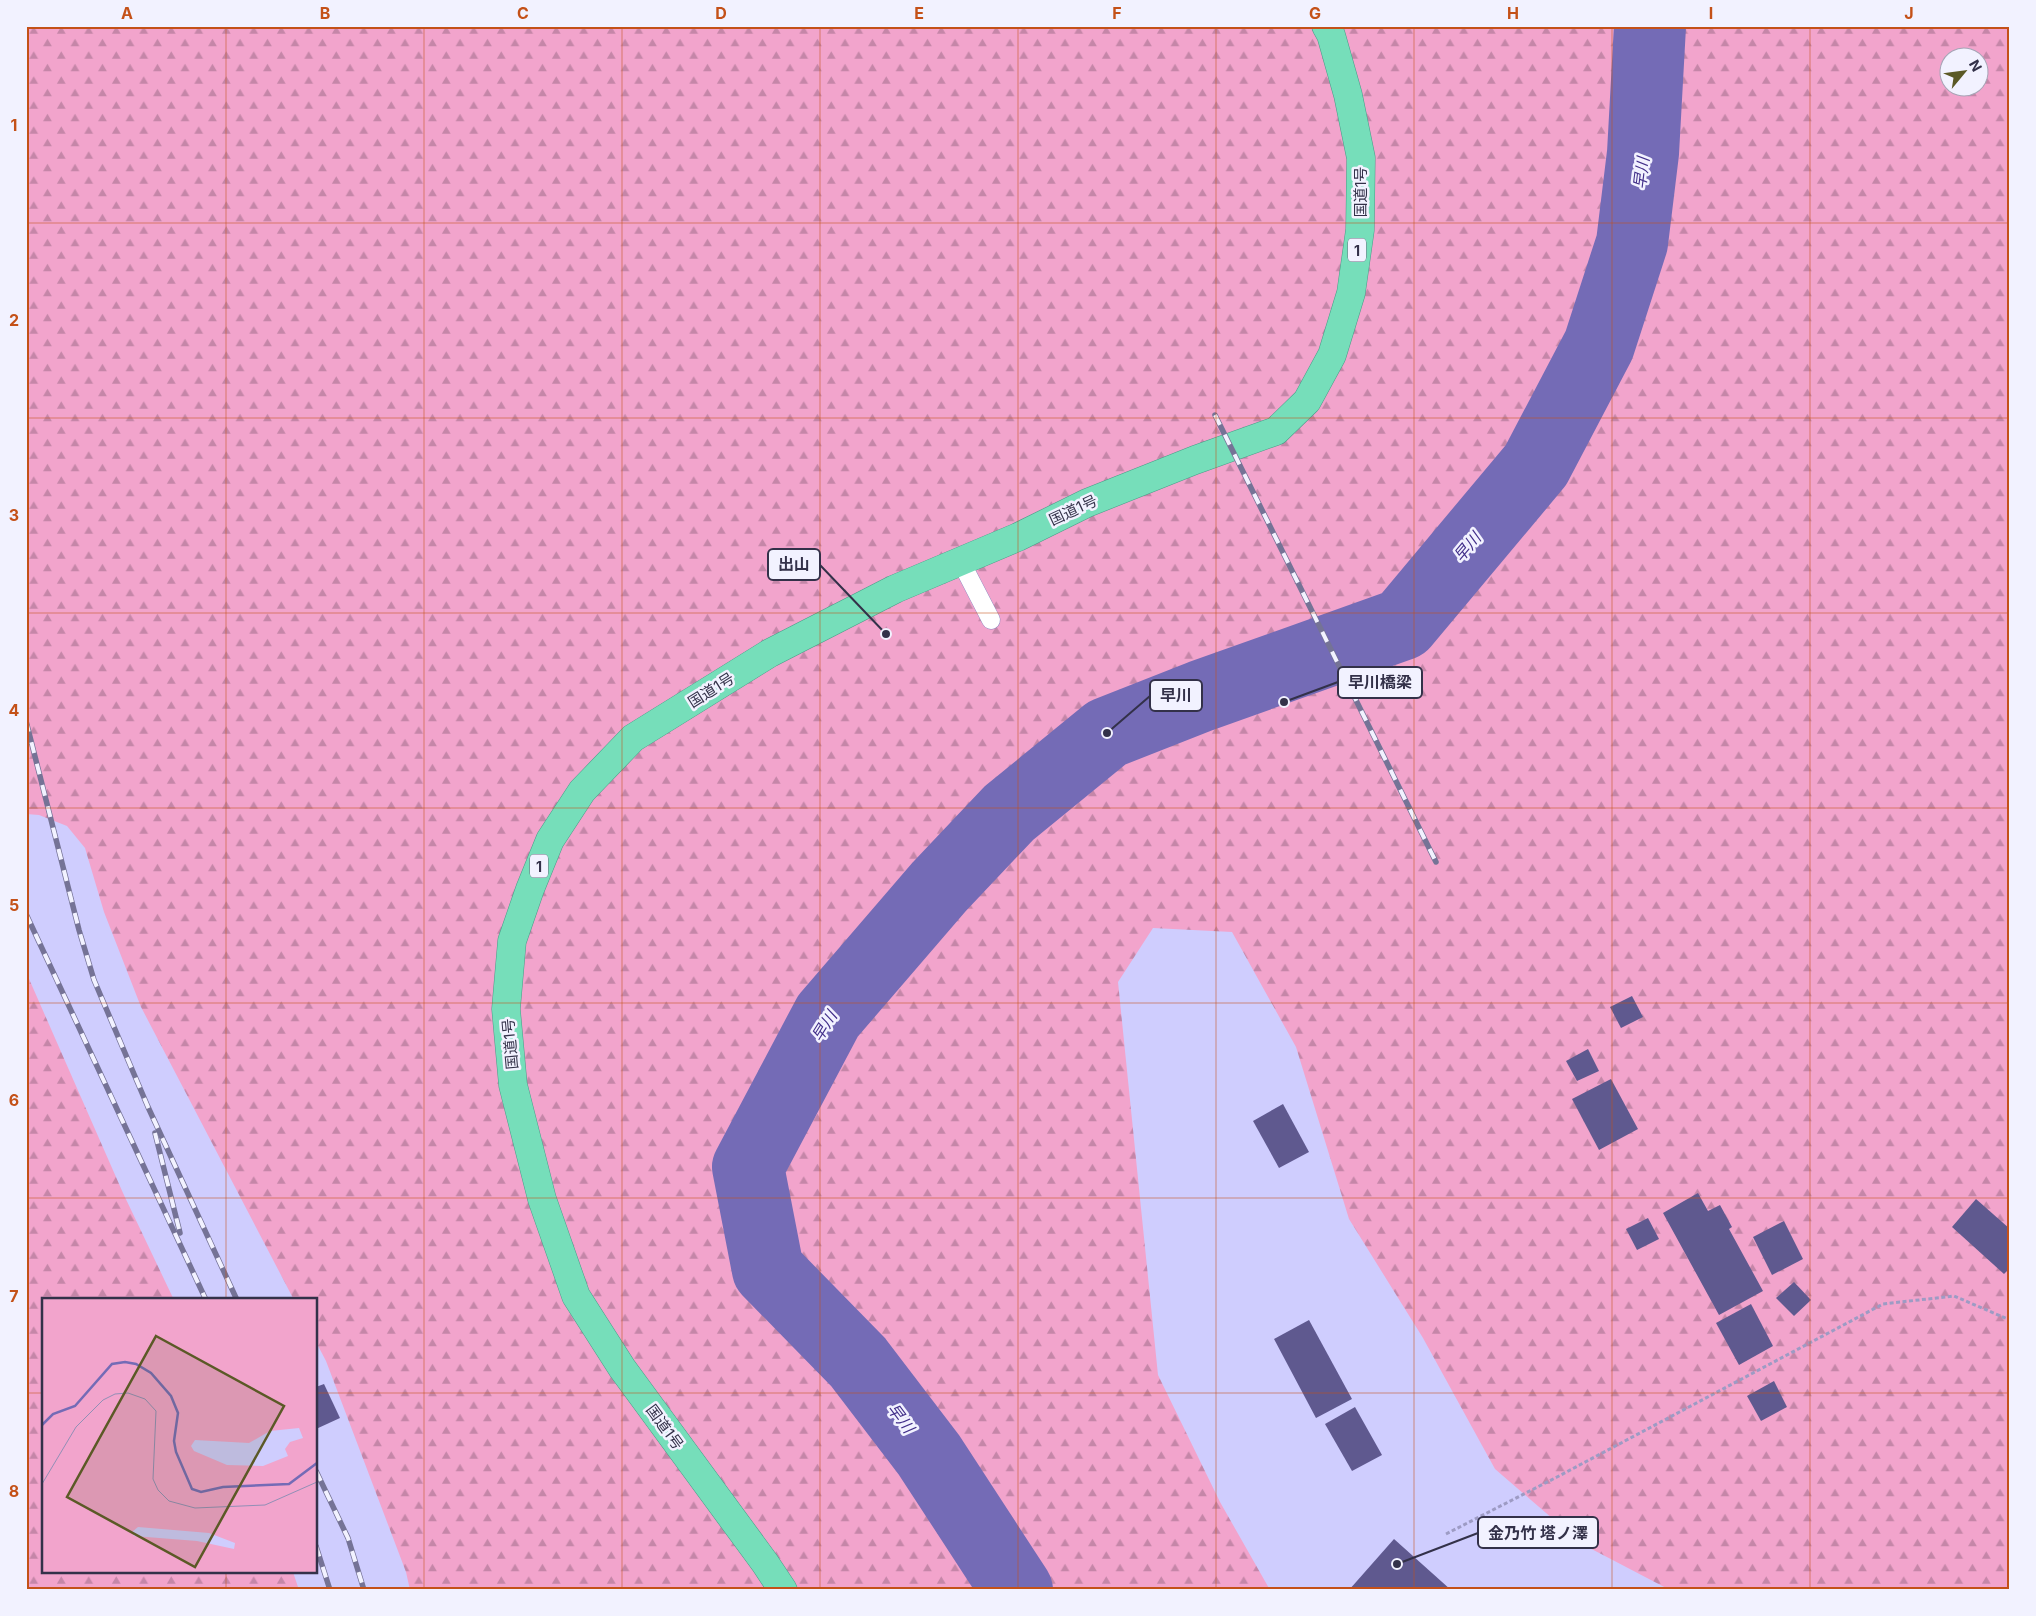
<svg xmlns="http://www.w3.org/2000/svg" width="2036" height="1616" viewBox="0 0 2036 1616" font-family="Inter,'Noto Sans JP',sans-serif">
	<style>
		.forest { fill: url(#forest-firs); fill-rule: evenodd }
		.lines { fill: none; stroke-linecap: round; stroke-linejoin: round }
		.river { stroke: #746bb6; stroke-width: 72 }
		.building { fill: #5f598f }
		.service-casing { stroke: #8984be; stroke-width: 19 }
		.trunk-casing { stroke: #489c87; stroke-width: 29 }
		.path { stroke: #9d9bc4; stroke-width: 3; stroke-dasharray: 4 2.5; stroke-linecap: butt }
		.service { stroke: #fff; stroke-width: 18 }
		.trunk { stroke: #76deba; stroke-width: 28 }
		.rail-casing { stroke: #757396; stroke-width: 5.5 }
		.rail { stroke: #f2f2ff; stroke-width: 4; stroke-dasharray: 11; stroke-linecap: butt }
		.grid { fill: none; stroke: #c45118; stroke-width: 1; stroke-opacity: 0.55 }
		.labels { text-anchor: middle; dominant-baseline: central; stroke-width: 5; stroke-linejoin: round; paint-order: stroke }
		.shield { fill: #f2f2ff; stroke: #6c6b80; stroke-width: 1 }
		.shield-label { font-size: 14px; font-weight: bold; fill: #333149 }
		.street-label { font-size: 15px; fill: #333149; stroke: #f2f2ff }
		.water-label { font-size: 16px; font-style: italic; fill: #422f8a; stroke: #f2f2ff }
		.inset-river { fill: none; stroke: #746bb6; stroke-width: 2.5 }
		.inset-road { fill: none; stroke: #918fb6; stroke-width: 1 }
		.view { fill: #5b5926; fill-opacity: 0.15; stroke: #5b5926; stroke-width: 2.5 }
		.inset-edge { fill: none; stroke: #333149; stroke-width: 2.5 }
		.leader { fill: none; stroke: #333149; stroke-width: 2 }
		.callout-dot { fill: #333149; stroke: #f2f2ff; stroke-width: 2 }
		.callout { fill: #f2f2ff; stroke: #333149; stroke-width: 2 }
		.callout-label { font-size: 16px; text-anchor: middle; font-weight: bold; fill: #333149 }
		.neatline { fill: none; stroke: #c45118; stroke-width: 2 }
		.grid-label { font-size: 16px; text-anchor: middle; font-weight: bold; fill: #c45118 }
	</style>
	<defs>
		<pattern id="forest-firs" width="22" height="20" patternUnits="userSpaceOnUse" patternTransform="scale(1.25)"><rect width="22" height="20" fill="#f2a4cc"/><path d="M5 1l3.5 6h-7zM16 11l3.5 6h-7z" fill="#c586a8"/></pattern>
	</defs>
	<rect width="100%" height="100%" fill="#cfcdfe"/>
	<g class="forest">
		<path d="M26,26H2010V1590H1670L1582,1544L1495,1469L1423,1338L1349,1219L1296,1047L1232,932L1153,928L1118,982L1158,1375L1220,1502L1270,1590H410L406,1572L326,1361L316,1342V1300H294L141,1007L104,912L85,848L67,826L39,815L26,814ZM1948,58H1978V88H1948Z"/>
		<path d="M26,972L123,1193L174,1300H44V1572H293L299,1590H26Z"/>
	</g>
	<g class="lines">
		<path class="river" d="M1017,1590L929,1455L858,1362L768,1270L748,1167L828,1016L939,887L1009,813L1107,733L1201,696L1403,624L1536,465L1599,345L1632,243L1643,153L1650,26"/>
	</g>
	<g class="building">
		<path d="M1632,996L1643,1017L1621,1028L1610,1007Z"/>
		<path d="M1588,1049L1599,1071L1577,1081L1566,1061Z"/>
		<path d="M1611,1079L1638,1129L1599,1150L1572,1099Z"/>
		<path d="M1283,1104L1309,1152L1279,1168L1253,1121Z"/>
		<path d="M1698,1193L1708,1211L1720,1205L1732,1227L1729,1229L1763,1291L1719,1315L1663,1213Z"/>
		<path d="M1976,1199L2010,1229V1268L2004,1274L1952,1227Z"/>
		<path d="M1648,1218L1659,1239L1637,1250L1626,1229Z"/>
		<path d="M1784,1221L1803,1259L1772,1275L1753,1237Z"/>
		<path d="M1794,1282L1811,1300L1794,1316L1776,1298Z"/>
		<path d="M1751,1304L1773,1346L1739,1365L1716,1323Z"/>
		<path d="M1309,1320L1352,1399L1316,1418L1274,1339Z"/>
		<path d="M1774,1381L1787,1407L1761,1421L1747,1396Z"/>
		<path d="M324,1384L340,1418L316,1429V1387Z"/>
		<path d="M1355,1407L1382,1455L1352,1471L1325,1424Z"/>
		<path d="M1394,1539L1451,1590H1349Z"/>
	</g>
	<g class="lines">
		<defs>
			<path id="service" d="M961,562L991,620"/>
			<path id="trunk" d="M783,1590L765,1563L622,1368L576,1296L542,1199L513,1085L506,1009L512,941L530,889L550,840L582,791L633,738L770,653L895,589L1018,537L1087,503L1195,460L1276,431L1307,401L1332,355L1351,293L1360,230L1361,158L1348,95L1331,35L1326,26"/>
		</defs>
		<use href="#service" class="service-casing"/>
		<use href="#trunk" class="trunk-casing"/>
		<path class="path" d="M1446,1534L1557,1477L1883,1304L1954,1296L2010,1320"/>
		<use href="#service" class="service"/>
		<use href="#trunk" class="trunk"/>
		<defs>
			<g id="rail">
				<path d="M1215,415L1436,862"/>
				<path d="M26,721L79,930L94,980L148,1107L237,1300"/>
				<path d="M26,914L206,1300"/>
				<path d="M155,1133L180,1233"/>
				<path d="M316,1471L348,1538L364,1590"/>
				<path d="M316,1546L330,1590"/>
			</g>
		</defs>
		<use href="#rail" class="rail-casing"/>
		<use href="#rail" class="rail"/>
	</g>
	<path class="grid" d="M226,26V1300M424,26V1590M622,26V1590M820,26V1590M1018,26V1590M1216,26V1590M1414,26V1590M1612,26V1590M1810,26V1590M26,223H2010M26,418H2010M26,613H2010M26,808H2010M26,1003H2010M26,1198H2010M26,1393H44M316,1393H2010M226,1572V1590"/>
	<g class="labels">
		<g class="shield">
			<rect x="1348" y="238.5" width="18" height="23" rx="4"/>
			<rect x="530" y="854.5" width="18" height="23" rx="4"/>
		</g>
		<g class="shield-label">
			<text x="1357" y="250">1</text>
			<text x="539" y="866">1</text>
		</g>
		<g class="street-label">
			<text transform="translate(1360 192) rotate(-90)">国道1号</text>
			<text transform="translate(1073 510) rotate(-25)">国道1号</text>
			<text transform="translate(711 690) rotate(-32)">国道1号</text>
			<text transform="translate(510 1044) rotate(-95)">国道1号</text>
			<text transform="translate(665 1427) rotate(54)">国道1号</text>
		</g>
		<g class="water-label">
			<text transform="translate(1641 173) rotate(-83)">早川</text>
			<text transform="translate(1467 547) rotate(-50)">早川</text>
			<text transform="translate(824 1026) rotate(-58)">早川</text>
			<text transform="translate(901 1418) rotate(53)">早川</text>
		</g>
	</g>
	<g transform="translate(42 1298)">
		<rect width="275" height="275" fill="#cfcdfe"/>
		<path d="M0,0H275V275H0ZM257,130L261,140L248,144L243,151L246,158L221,168L185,167L152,153L149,148L153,142L207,145L228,133ZM96,229L167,235L193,245L192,251L155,243L92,238L90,234Z" fill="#f2a4cc" fill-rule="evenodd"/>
		<path class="inset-river" d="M0,127L11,116L33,108L70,66L83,64L94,66L109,75L129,98L136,115L132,143L134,154L150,191L159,194L181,189L247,186L275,165"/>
		<path class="inset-road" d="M0,186L34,129L61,102L73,96L86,95L103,101L114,113L111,181L116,192L127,203L153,210L223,207L275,184"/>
		<path class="view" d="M114,38L242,108L153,269L25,199Z"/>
		<rect width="275" height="275" class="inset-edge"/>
	</g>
	<path class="leader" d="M886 634L820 565M1284 702L1338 682M1107 733L1150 696M1397 1564L1478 1533"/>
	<g class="callout-dot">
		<circle cx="886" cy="634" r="5"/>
		<circle cx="1284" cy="702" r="5"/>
		<circle cx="1107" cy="733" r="5"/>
		<circle cx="1397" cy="1564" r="5"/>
	</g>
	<g class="callout">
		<rect x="768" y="549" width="52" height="31" rx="5"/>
		<rect x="1338" y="667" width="84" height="31" rx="5"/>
		<rect x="1150" y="680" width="52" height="31" rx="5"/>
		<rect x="1478" y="1517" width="120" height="31" rx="5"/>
	</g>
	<g class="callout-label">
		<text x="794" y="570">出山</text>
		<text x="1380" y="688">早川橋梁</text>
		<text x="1176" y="701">早川</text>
		<text x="1538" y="1539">金乃竹 塔ノ澤</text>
	</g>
	<rect width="2036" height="1616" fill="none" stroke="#f2f2ff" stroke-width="55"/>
	<g transform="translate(1964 72) rotate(61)"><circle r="24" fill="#f2f2ff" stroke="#a6a5b6"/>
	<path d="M0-4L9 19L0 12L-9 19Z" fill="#5b5926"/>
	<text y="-8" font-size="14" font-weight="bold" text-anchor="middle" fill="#333149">N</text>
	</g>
	<rect x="28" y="28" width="1980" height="1560" class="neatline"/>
	<g class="grid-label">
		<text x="127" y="19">A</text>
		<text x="325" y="19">B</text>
		<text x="523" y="19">C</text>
		<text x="721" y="19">D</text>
		<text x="919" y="19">E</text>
		<text x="1117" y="19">F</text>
		<text x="1315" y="19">G</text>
		<text x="1513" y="19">H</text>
		<text x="1711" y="19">I</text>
		<text x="1909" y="19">J</text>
		<text x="14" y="131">1</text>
		<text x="14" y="326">2</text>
		<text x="14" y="521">3</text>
		<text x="14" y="716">4</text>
		<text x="14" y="911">5</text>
		<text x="14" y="1106">6</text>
		<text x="14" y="1302">7</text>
		<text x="14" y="1497">8</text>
	</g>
</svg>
